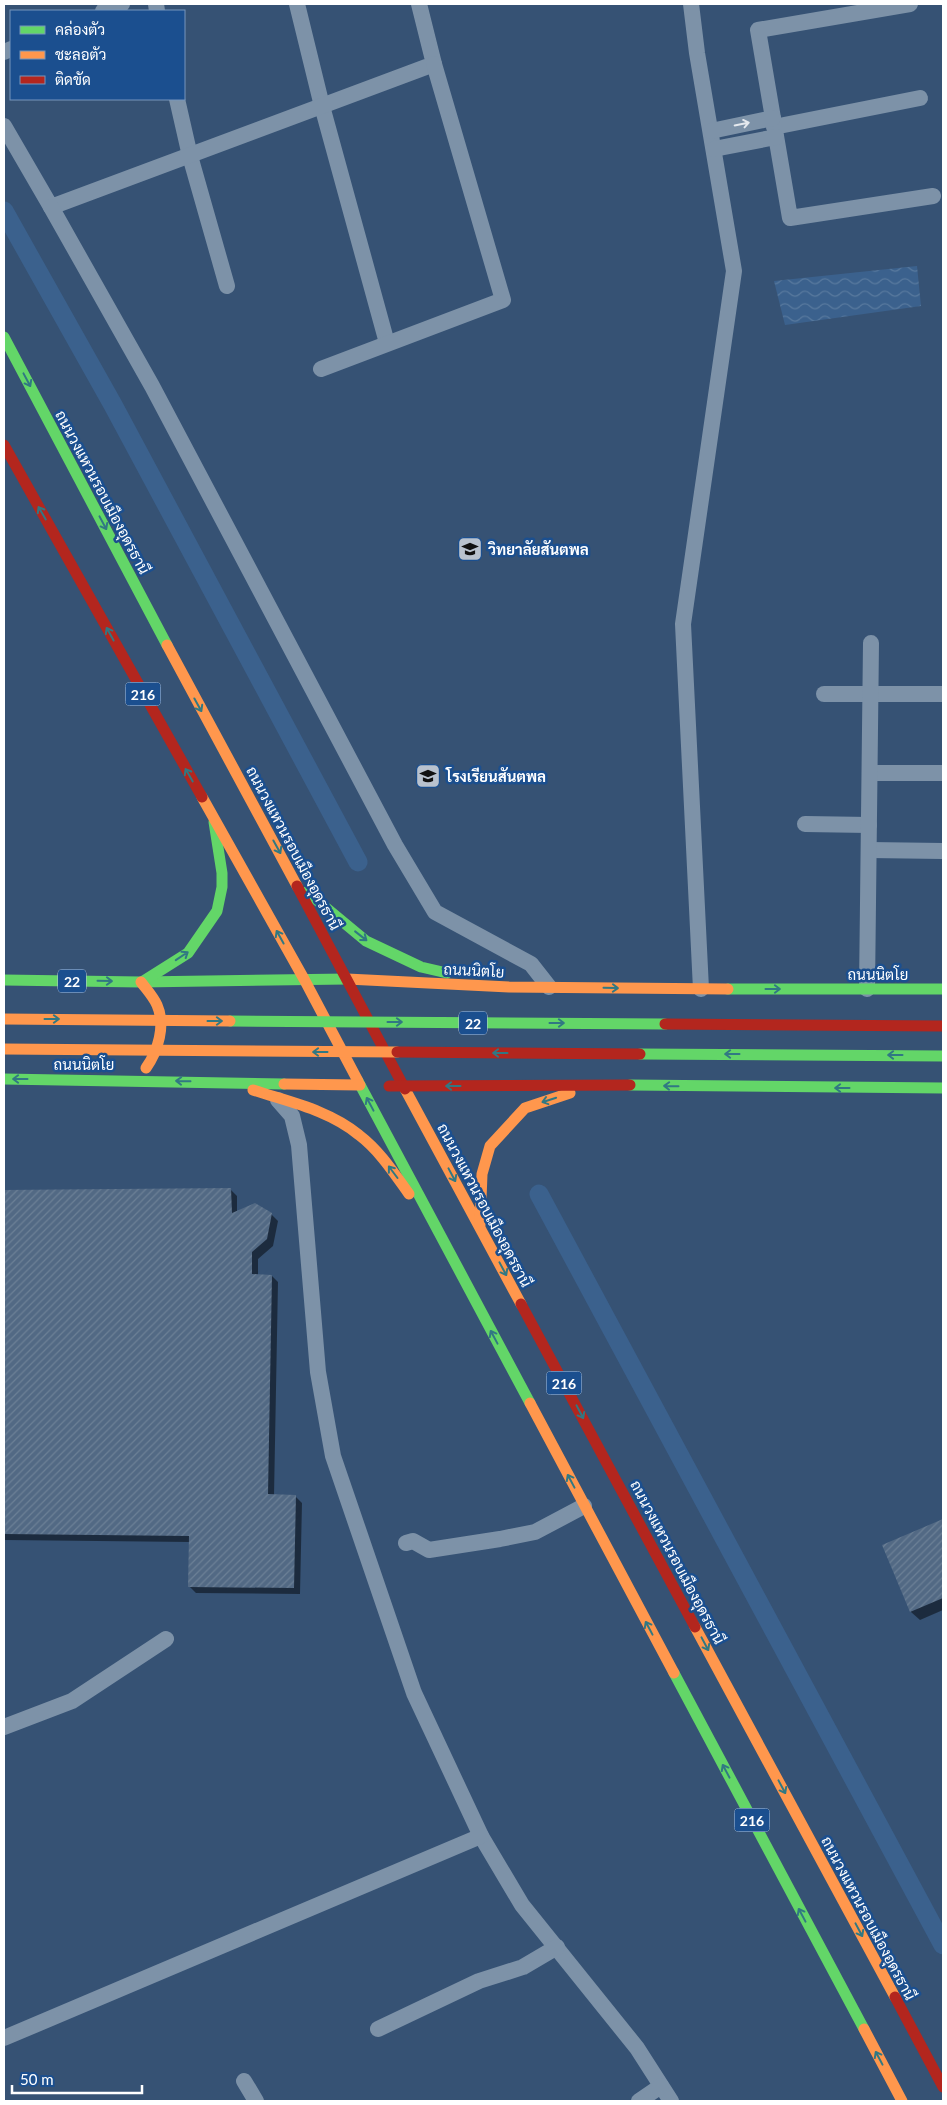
<svg xmlns="http://www.w3.org/2000/svg" width="947" height="2105" viewBox="0 0 947 2105" font-family="Lato,Sarabun,sans-serif">
	<style>
		.water { fill: url(#water-waves) }
		.shadow { fill: #0007 }
		.lines { fill: none; stroke-linecap: round; stroke-linejoin: round }
		.canal { stroke: #3b618d; stroke-width: 19 }
		.building { fill: url(#building-hatch) }
		.street { stroke: #7d92a8; stroke-width: 16 }
		.fast { stroke: #63d668; stroke-width: 11 }
		.slow { stroke: #ff974d; stroke-width: 11 }
		.jam { stroke: #b3261e; stroke-width: 11 }
		.fast-bridge { stroke: #63d668; stroke-width: 11 }
		.slow-bridge { stroke: #ff974d; stroke-width: 11 }
		.jam-bridge { stroke: #b3261e; stroke-width: 11 }
		.oneway { stroke: #e5e9ee }
		.oneway2 { stroke: #317883 }
		.labels { text-anchor: middle; dominant-baseline: central; stroke-width: 5; stroke-linejoin: round; paint-order: stroke }
		.shield { fill: #1b4f8f; stroke: #bbcadd; stroke-width: 1 }
		.shield-label { font-size: 14px; font-weight: bold; fill: #fff }
		.street-label { font-size: 15px; fill: #fff; stroke: #1b4f8f }
		.poi-label { font-size: 15px; font-weight: bold; fill: #fff; stroke: #1b4f8f; text-anchor: start }
	</style>
	<defs>
		<pattern id="water-waves" width="16" height="10" patternUnits="userSpaceOnUse" patternTransform="scale(1.25)"><rect width="16" height="10" fill="#3b618d"/><path d="M0 5q4-4 8 0t8 0" fill="none" stroke="#58799e"/></pattern>
		<pattern id="building-hatch" width="6" height="6" patternUnits="userSpaceOnUse" patternTransform="scale(1.25)"><rect width="6" height="6" fill="#526984"/><path d="M-1 1l2-2M0 6l6-6M5 7l2-2" fill="none" stroke="#6c8096"/></pattern>
	</defs>
	<rect width="100%" height="100%" fill="#365274"/>
	<path class="water" d="M917,266L921,306L785,325L774,281Z"/>
	<g class="shadow">
		<path d="M230,1189L237,1196V1212L271,1214L278,1221L273,1246L258,1259V1276H272L278,1282L274,1496H295L302,1503L300,1594L196,1593L189,1586L190,1542L4,1540V1192Z"/>
		<path d="M943,1520V1610L920,1620L911,1612L884,1545Z"/>
	</g>
	<g class="lines">
		<g class="canal">
			<path d="M4,211L113,405L358,862"/>
			<path d="M539,1194L943,1945"/>
		</g>
	</g>
	<g class="building">
		<path d="M231,1188L232,1213L255,1203L272,1213L267,1239L252,1252V1274L272,1275L268,1494L296,1495L294,1588L188,1587L189,1536L4,1534V1190Z"/>
		<path d="M943,1519V1598L910,1612L882,1545Z"/>
	</g>
	<g class="lines">
		<g class="street">
			<path d="M156,4L157,11"/>
			<path d="M297,4L322,106L387,343"/>
			<path d="M691,4L697,53L734,271L683,624L701,989"/>
			<path d="M910,4L758,30L790,218L933,196"/>
			<path d="M103,11L122,4"/>
			<path d="M4,52L11,49"/>
			<path d="M177,99L190,156L227,286"/>
			<path d="M4,126L51,207L434,64L419,4"/>
			<path d="M774,127L920,98"/>
			<path d="M711,131L773,118"/>
			<path d="M714,149L776,137"/>
			<path d="M51,207L152,386L395,845L435,912L531,964L549,987"/>
			<path d="M321,369L503,300L434,64"/>
			<path d="M824,694H943"/>
			<path d="M870,773H943"/>
			<path d="M805,824L869,825"/>
			<path d="M869,850L943,851"/>
			<path d="M867,989L871,643"/>
			<path d="M406,1543L413,1541L429,1550L500,1539L535,1532L584,1506"/>
			<path d="M4,1727L72,1701L166,1639"/>
			<path d="M481,1836L522,1905L637,2048L671,2101"/>
			<path d="M378,2029L479,1981L523,1967L557,1947"/>
			<path d="M4,2038L481,1836L414,1693L333,1456L318,1372L299,1145L292,1116L278,1100"/>
			<path d="M244,2081L256,2101"/>
			<path d="M639,2101L661,2086"/>
		</g>
		<g class="fast">
			<path d="M4,337L167,645"/>
			<path d="M307,892L366,941L421,967L447,973"/>
			<path d="M4,980L141,982L347,979"/>
			<path d="M142,982L188,953L217,911L222,887V873L214,822"/>
			<path d="M728,989H943"/>
			<path d="M4,1079L284,1084"/>
			<path d="M358,1081L530,1403"/>
			<path d="M630,1085L943,1088"/>
			<path d="M674,1673L864,2029"/>
		</g>
		<g class="slow">
			<path d="M167,645L297,886"/>
			<path d="M202,797L304,979L358,1081"/>
			<path d="M347,979L509,987L728,989"/>
			<path d="M141,982C146,989 153,996 157,1005C166,1025 158,1051 146,1068"/>
			<path d="M284,1084L360,1085"/>
			<path d="M405,1089L521,1304"/>
			<path d="M253,1090C289,1102 329,1110 359,1135C380,1151 394,1173 409,1194"/>
			<path d="M480,1225L482,1174L490,1146L525,1108L570,1093"/>
			<path d="M530,1403L674,1673"/>
			<path d="M695,1627L895,1997"/>
			<path d="M864,2029L902,2101"/>
		</g>
		<g class="jam">
			<path d="M4,445L202,797"/>
			<path d="M297,886L405,1089"/>
			<path d="M389,1086L630,1085"/>
			<path d="M521,1304L695,1627"/>
			<path d="M895,1997L943,2087"/>
		</g>
		<g class="fast-bridge">
			<path d="M230,1021L665,1024"/>
			<path d="M640,1054L943,1056"/>
		</g>
		<g class="slow-bridge">
			<path d="M4,1019L230,1021"/>
			<path d="M4,1049L397,1052"/>
		</g>
		<g class="jam-bridge">
			<path d="M665,1024L943,1026"/>
			<path d="M397,1052L640,1054"/>
		</g>
	</g>
	<defs><path id="oneway-shaft" d="M-6 0H5M1.5-3L5.5 0L1.5 3" fill="none" stroke-width="1.6" stroke-linecap="round" stroke-linejoin="round" transform="scale(1.25)"/></defs>
	<use class="oneway" href="#oneway-shaft" transform="translate(742 124) rotate(-11)"/>
	<g class="oneway2">
		<use href="#oneway-shaft" transform="translate(27 380) rotate(62)"/>
		<use href="#oneway-shaft" transform="translate(42 513) rotate(-120)"/>
		<use href="#oneway-shaft" transform="translate(103 523) rotate(62)"/>
		<use href="#oneway-shaft" transform="translate(110 634) rotate(-119)"/>
		<use href="#oneway-shaft" transform="translate(198 705) rotate(61)"/>
		<use href="#oneway-shaft" transform="translate(189 775) rotate(-120)"/>
		<use href="#oneway-shaft" transform="translate(277 847) rotate(61)"/>
		<use href="#oneway-shaft" transform="translate(361 936) rotate(38)"/>
		<use href="#oneway-shaft" transform="translate(280 937) rotate(-119)"/>
		<use href="#oneway-shaft" transform="translate(182 956) rotate(-34)"/>
		<use href="#oneway-shaft" transform="translate(105 981) rotate(1)"/>
		<use href="#oneway-shaft" transform="translate(611 988) rotate(1)"/>
		<use href="#oneway-shaft" transform="translate(773 989)"/>
		<use href="#oneway-shaft" transform="translate(52 1019)"/>
		<use href="#oneway-shaft" transform="translate(215 1021)"/>
		<use href="#oneway-shaft" transform="translate(395 1022)"/>
		<use href="#oneway-shaft" transform="translate(557 1023)"/>
		<use href="#oneway-shaft" transform="translate(320 1052) rotate(-180)"/>
		<use href="#oneway-shaft" transform="translate(500 1053) rotate(-180)"/>
		<use href="#oneway-shaft" transform="translate(732 1054) rotate(-180)"/>
		<use href="#oneway-shaft" transform="translate(895 1055) rotate(-180)"/>
		<use href="#oneway-shaft" transform="translate(20 1079) rotate(-180)"/>
		<use href="#oneway-shaft" transform="translate(183 1081) rotate(-179)"/>
		<use href="#oneway-shaft" transform="translate(453 1086) rotate(180)"/>
		<use href="#oneway-shaft" transform="translate(671 1086) rotate(-179)"/>
		<use href="#oneway-shaft" transform="translate(842 1088) rotate(-180)"/>
		<use href="#oneway-shaft" transform="translate(549 1100) rotate(162)"/>
		<use href="#oneway-shaft" transform="translate(370 1104) rotate(-118)"/>
		<use href="#oneway-shaft" transform="translate(393 1172) rotate(-127)"/>
		<use href="#oneway-shaft" transform="translate(452 1175) rotate(62)"/>
		<use href="#oneway-shaft" transform="translate(503 1269) rotate(62)"/>
		<use href="#oneway-shaft" transform="translate(494 1337) rotate(-118)"/>
		<use href="#oneway-shaft" transform="translate(580 1412) rotate(62)"/>
		<use href="#oneway-shaft" transform="translate(571 1481) rotate(-118)"/>
		<use href="#oneway-shaft" transform="translate(649 1628) rotate(-118)"/>
		<use href="#oneway-shaft" transform="translate(705 1644) rotate(62)"/>
		<use href="#oneway-shaft" transform="translate(726 1771) rotate(-118)"/>
		<use href="#oneway-shaft" transform="translate(782 1787) rotate(62)"/>
		<use href="#oneway-shaft" transform="translate(802 1915) rotate(-118)"/>
		<use href="#oneway-shaft" transform="translate(859 1930) rotate(62)"/>
		<use href="#oneway-shaft" transform="translate(879 2058) rotate(-118)"/>
	</g>
	<defs>
		<symbol id="university-square" viewBox="-11 -11 22 22"><rect x="-9" y="-9" width="18" height="18" rx="4" fill="#b9c2ce" stroke="#1b4f8f"/><path d="M0-5L7-2L0 1L-7-2ZM-4 1L0 2.5L4 1V4Q0 6-4 4Z" fill="#111"/></symbol>
		<symbol id="school-square" viewBox="-11 -11 22 22"><rect x="-9" y="-9" width="18" height="18" rx="4" fill="#b9c2ce" stroke="#1b4f8f"/><path d="M0-5L7-2L0 1L-7-2ZM-4 1L0 2.5L4 1V4Q0 6-4 4Z" fill="#111"/></symbol>
	</defs>
	<g fill-rule="evenodd">
		<use href="#university-square" x="456" y="535" width="28" height="28"/>
		<use href="#school-square" x="414" y="762" width="28" height="28"/>
	</g>
	<g class="labels">
		<g class="shield">
			<rect x="125.5" y="682.5" width="35" height="23" rx="4"/>
			<rect x="58" y="969.5" width="28" height="23" rx="4"/>
			<rect x="459" y="1011.5" width="28" height="23" rx="4"/>
			<rect x="546.5" y="1371.5" width="35" height="23" rx="4"/>
			<rect x="734.5" y="1808.5" width="35" height="23" rx="4"/>
		</g>
		<g class="shield-label">
			<text x="143" y="694">216</text>
			<text x="72" y="981">22</text>
			<text x="473" y="1023">22</text>
			<text x="564" y="1383">216</text>
			<text x="752" y="1820">216</text>
		</g>
		<g class="street-label">
			<text transform="translate(103 492) rotate(62)">ถนนวงแหวนรอบเมืองอุดรธานี</text>
			<text transform="translate(294 848) rotate(62)">ถนนวงแหวนรอบเมืองอุดรธานี</text>
			<text transform="translate(474 970) rotate(3)">ถนนนิตโย</text>
			<text x="878" y="974">ถนนนิตโย</text>
			<text x="84" y="1064">ถนนนิตโย</text>
			<text transform="translate(485 1205) rotate(62)">ถนนวงแหวนรอบเมืองอุดรธานี</text>
			<text transform="translate(678 1562) rotate(62)">ถนนวงแหวนรอบเมืองอุดรธานี</text>
			<text transform="translate(869 1918) rotate(62)">ถนนวงแหวนรอบเมืองอุดรธานี</text>
		</g>
		<g class="poi-label">
			<text x="488" y="549">วิทยาลัยสันตพล</text>
			<text x="446" y="776">โรงเรียนสันตพล</text>
		</g>
	</g>
	<rect width="947" height="2105" fill="none" stroke="#ffffff" stroke-width="10"/>
	<rect x="10" y="10" width="175" height="90" fill="#1b4f8f" stroke="#7695bc"/>
	<rect x="20" y="26" width="25" height="8" fill="#63d668" stroke="#7695bc"/>
	<text x="55" y="35" font-size="15" fill="#ffffff">คล่องตัว</text>
	<rect x="20" y="51" width="25" height="8" fill="#ff974d" stroke="#7695bc"/>
	<text x="55" y="60" font-size="15" fill="#ffffff">ชะลอตัว</text>
	<rect x="20" y="76" width="25" height="8" fill="#b3261e" stroke="#7695bc"/>
	<text x="55" y="85" font-size="15" fill="#ffffff">ติดขัด</text>
	<path d="M12 2085v8h130v-8" fill="none" stroke="#ffffff" stroke-width="2.5"/>
	<text x="20" y="2085" font-size="15" fill="#ffffff" stroke="#1b4f8f" stroke-width="4" paint-order="stroke">50 m</text>
</svg>
